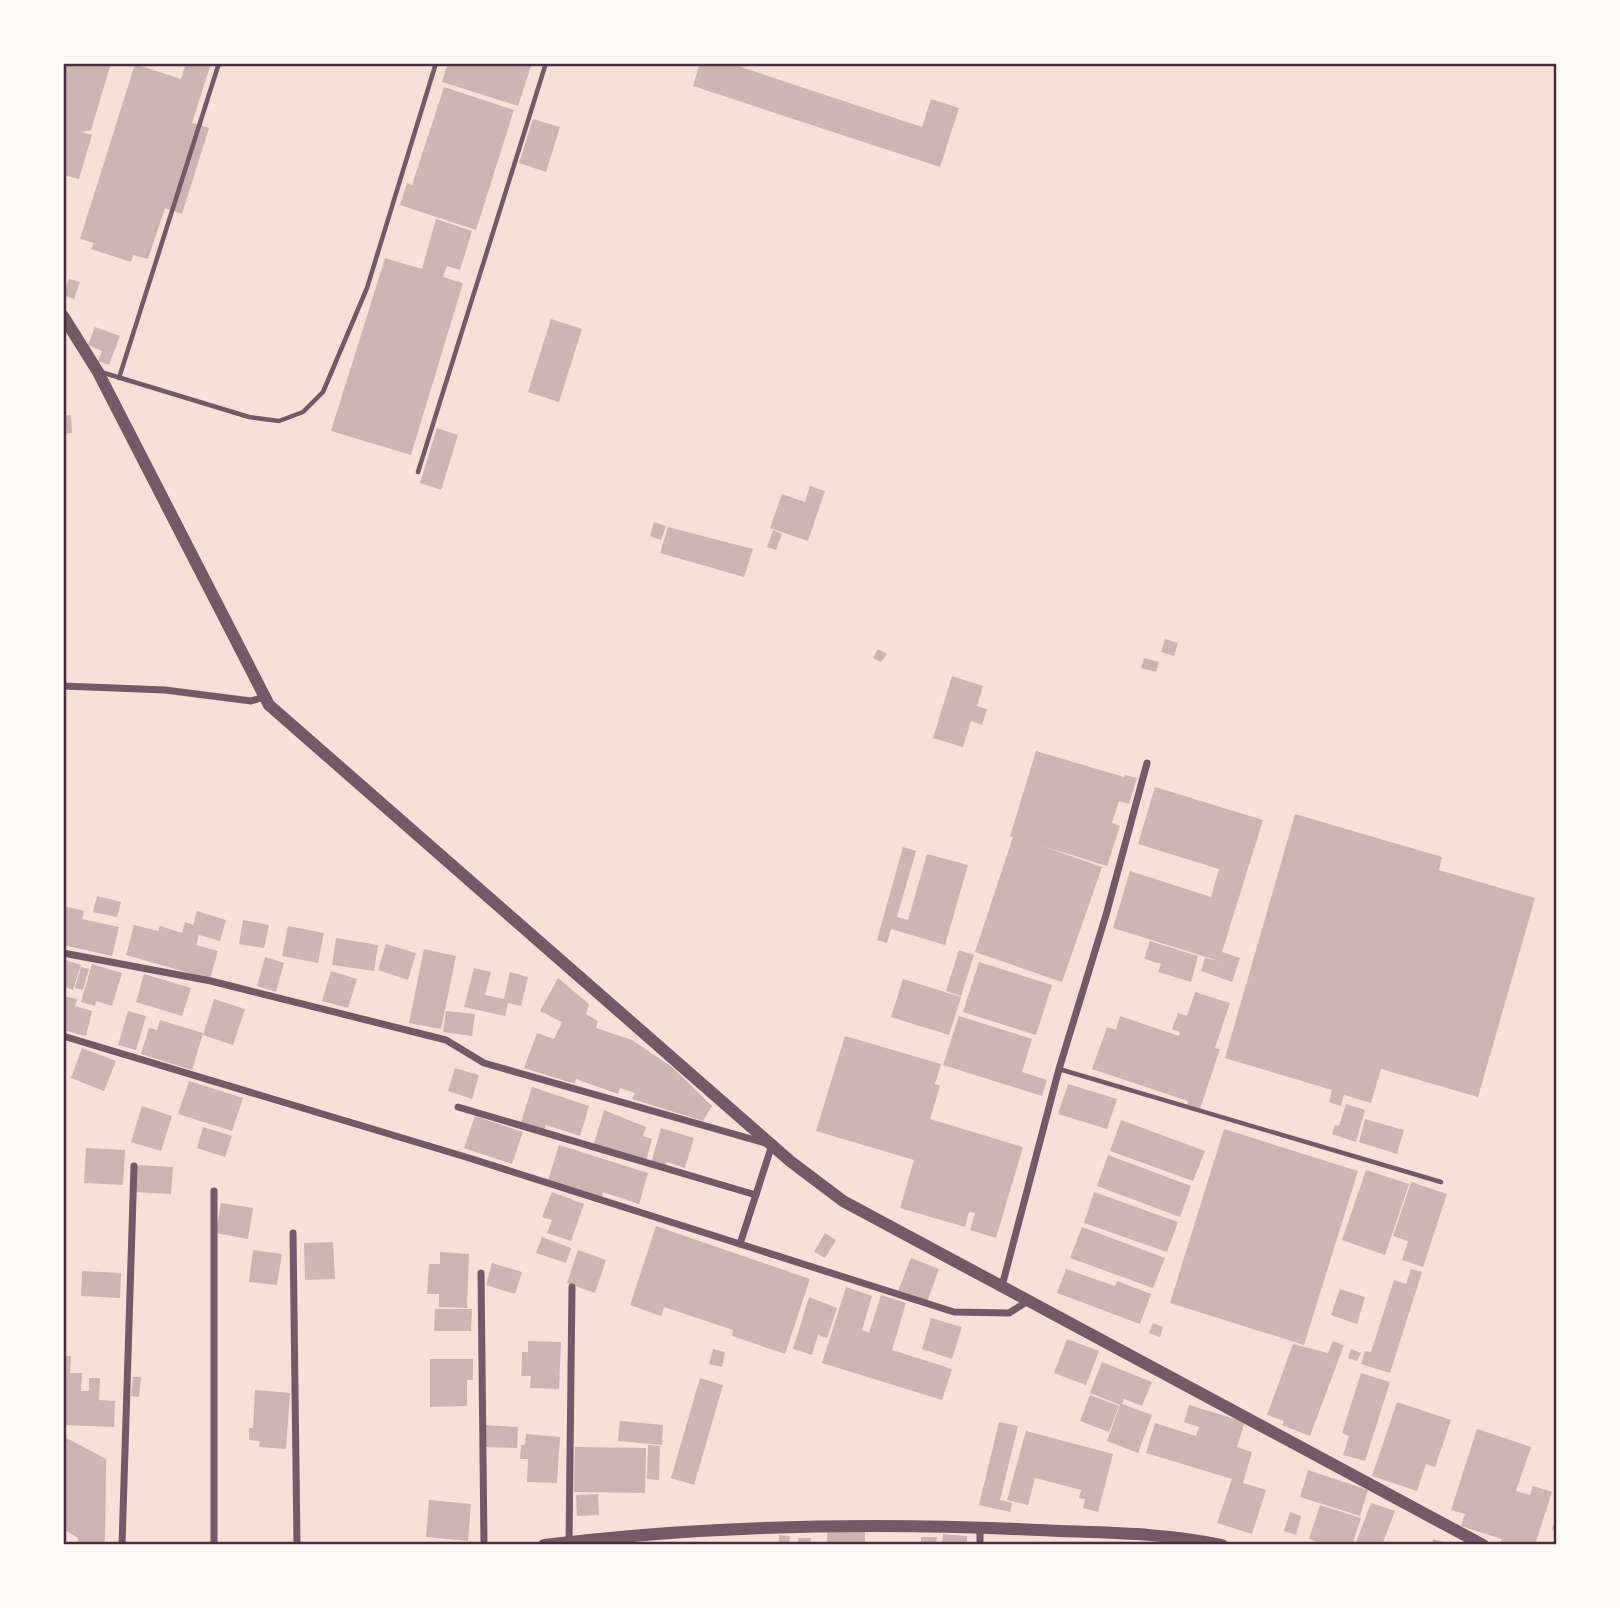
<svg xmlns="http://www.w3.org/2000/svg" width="1620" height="1608" viewBox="0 0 1620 1608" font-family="'DM Sans',sans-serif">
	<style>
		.building { fill: #ccb4b1 }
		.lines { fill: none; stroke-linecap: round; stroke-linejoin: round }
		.service { stroke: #755966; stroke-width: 4.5 }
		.minor { stroke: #755966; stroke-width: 7 }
		.tertiary { stroke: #755966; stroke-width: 12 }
		.neatline { fill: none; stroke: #4a2c40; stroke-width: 2.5 }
	</style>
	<rect width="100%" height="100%" fill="#f7e1d7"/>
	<g class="building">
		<path d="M63,63H111L91,130L82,132L92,135L79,179L63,175Z"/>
		<path d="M186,63H211L192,123L209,128L182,214L165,208L148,259L133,255L131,262L91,249L94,243L80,239L135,64L181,79Z"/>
		<path d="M448,63H532L518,106L442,82Z"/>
		<path d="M700,63H729L922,127L931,99L959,108L940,167L693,86Z"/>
		<path d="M444,87L514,110L476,230L400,205L407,183L412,185Z"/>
		<path d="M533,119L560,127L546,172L519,163Z"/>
		<path d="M436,219L472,231L460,270L447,266L443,277L463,283L411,455L331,431L385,258L422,269Z"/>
		<path d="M69,279L80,282L74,299L63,295Z"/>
		<path d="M551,319L582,329L559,402L528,392Z"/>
		<path d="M95,327L120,336L109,365L98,361L102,351L88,345Z"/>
		<path d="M71,415L72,433L63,434V416Z"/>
		<path d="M437,428L458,435L441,490L420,483Z"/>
		<path d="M810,486L825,491L808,541L770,528L782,494L805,502Z"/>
		<path d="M654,522L666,526L661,540L650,536Z"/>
		<path d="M668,527L753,549L744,577L660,553Z"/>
		<path d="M773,530L782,534L776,550L767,547Z"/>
		<path d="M1165,639L1178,643L1174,656L1161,652Z"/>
		<path d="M878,649L887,654L881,662L873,658Z"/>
		<path d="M1144,658L1159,662L1156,672L1141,668Z"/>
		<path d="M952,676L983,686L977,706L987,709L982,725L971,721L963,747L933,738Z"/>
		<path d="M1036,751L1124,777L1125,775L1137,778L1129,804L1119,801L1112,823L1120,826L1107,866L1042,846L1102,867L1062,982L975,952L1013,837L1010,836Z"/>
		<path d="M1155,787L1263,820L1222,952L1240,958L1232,982L1201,971L1205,958L1219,961L1113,928L1130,871L1211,897L1219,869L1138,844Z"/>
		<path d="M1295,814L1442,857L1439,870L1535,898L1478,1097L1381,1069L1371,1103L1344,1095L1341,1106L1329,1102L1332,1090L1225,1058Z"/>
		<path d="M903,847L916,851L897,917L908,920L927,854L968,865L945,945L891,929L887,943L877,940Z"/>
		<path d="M97,896L121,902L117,917L93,912Z"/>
		<path d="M63,906L84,911L82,919L119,927L112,956L63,945Z"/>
		<path d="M197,911L226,920L220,941L199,935L196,945L218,951L210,979L126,955L134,925L158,931L160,926L182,933L185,922L193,925Z"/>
		<path d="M243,920L269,925L264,948L239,944Z"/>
		<path d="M288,926L324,933L318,963L282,956Z"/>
		<path d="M336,938L378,945L374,971L332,965Z"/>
		<path d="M1150,941L1198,956L1191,982L1158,972L1161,964L1144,959Z"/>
		<path d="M386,944L416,953L408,980L378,970Z"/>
		<path d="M424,949L456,956L441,1029L409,1023Z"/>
		<path d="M959,950L974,955L961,996L946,991Z"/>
		<path d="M265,957L284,963L276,992L257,986Z"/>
		<path d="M66,960L81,965L73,990L63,986Z"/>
		<path d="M979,962L1052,985L1036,1035L963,1012Z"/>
		<path d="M92,964L122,973L112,1006L96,1001L95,1006L81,1002Z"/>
		<path d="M81,967L89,969L83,990L75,988Z"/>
		<path d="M474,968L491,972L485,995L504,999L510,972L528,977L521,1006L508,1003L505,1016L464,1007Z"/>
		<path d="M331,971L357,979L348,1008L322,1001Z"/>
		<path d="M144,974L191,988L182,1016L136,1002Z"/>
		<path d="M558,978L589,1004L586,1014L598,1021L596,1028L632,1040L672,1067L712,1106L703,1121L632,1099L635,1093L620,1088L618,1094L576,1079L575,1084L524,1068L537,1033L554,1039L562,1022L540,1011Z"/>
		<path d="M903,979L961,997L949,1035L891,1017Z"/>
		<path d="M1195,992L1230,1003L1215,1048L1220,1049L1200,1109L1187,1105L1188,1101L1092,1069L1107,1027L1116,1030L1120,1016L1179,1036L1180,1032L1172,1029L1178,1013L1187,1016Z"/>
		<path d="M63,996L77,999L75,1006L92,1011L86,1036L63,1030Z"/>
		<path d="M214,999L245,1009L233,1045L203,1035Z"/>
		<path d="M128,1011L146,1016L136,1050L118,1045Z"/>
		<path d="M446,1011L475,1014L472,1036L443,1032Z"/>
		<path d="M959,1016L1032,1039L1022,1072L1047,1080L1042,1096L943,1065Z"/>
		<path d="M160,1020L203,1033L192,1070L141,1054L149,1028L157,1030Z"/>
		<path d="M845,1036L941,1064L935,1084L940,1086L930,1119L1023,1147L996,1238L970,1230L975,1213L969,1212L965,1227L900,1208L914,1160L816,1131Z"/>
		<path d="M82,1048L116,1061L104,1091L71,1078Z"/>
		<path d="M455,1068L479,1075L472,1099L448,1091Z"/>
		<path d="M189,1081L243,1098L232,1131L178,1114Z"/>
		<path d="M1068,1084L1117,1099L1107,1129L1058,1114Z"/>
		<path d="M532,1087L589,1106L580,1136L546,1125L543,1133L520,1125Z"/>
		<path d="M1346,1104L1365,1110L1356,1142L1332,1134L1335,1125L1339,1126Z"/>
		<path d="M142,1106L172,1116L161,1151L131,1142Z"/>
		<path d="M604,1110L646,1127L643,1136L652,1139L646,1161L593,1147Z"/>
		<path d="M475,1116L523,1132L512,1164L464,1148Z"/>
		<path d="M1365,1119L1404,1130L1397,1154L1359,1142Z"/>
		<path d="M1121,1120L1205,1151L1193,1181L1110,1151Z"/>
		<path d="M203,1127L232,1136L225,1157L197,1148Z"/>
		<path d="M661,1128L694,1138L685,1168L667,1162L665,1167L651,1163Z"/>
		<path d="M1224,1129L1358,1171L1304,1345L1170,1303Z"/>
		<path d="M559,1145L648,1173L639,1204L603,1192L602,1197L548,1181Z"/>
		<path d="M86,1148L125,1150L123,1185L84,1183Z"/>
		<path d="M1108,1155L1191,1186L1180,1217L1097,1186Z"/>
		<path d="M136,1165L173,1167L171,1194L134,1192Z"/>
		<path d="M1366,1170L1409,1184L1385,1255L1342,1240Z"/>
		<path d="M1411,1182L1447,1194L1423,1267L1402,1260L1408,1241L1393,1236Z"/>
		<path d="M552,1192L584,1204L571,1241L547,1233L552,1220L542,1217Z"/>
		<path d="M1094,1192L1178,1222L1167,1252L1084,1223Z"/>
		<path d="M221,1203L253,1208L248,1239L216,1233Z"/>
		<path d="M656,1226L810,1279L785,1354L732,1336L733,1330L664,1307L661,1316L630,1305Z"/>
		<path d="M1082,1227L1165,1258L1153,1288L1070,1258Z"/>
		<path d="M825,1233L836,1240L825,1258L814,1252Z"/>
		<path d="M542,1237L571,1248L566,1263L536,1253Z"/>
		<path d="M333,1242L335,1279L305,1280L304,1243Z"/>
		<path d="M253,1250L282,1254L277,1285L249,1282Z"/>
		<path d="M578,1250L606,1260L595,1293L567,1283Z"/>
		<path d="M440,1252L469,1254L467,1308L439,1307V1294H427L429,1264H440Z"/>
		<path d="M911,1258L939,1269L927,1302L898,1291Z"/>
		<path d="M492,1263L522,1272L515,1294L486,1285Z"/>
		<path d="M1066,1269L1115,1286L1117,1281L1151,1294L1140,1324L1057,1293Z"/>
		<path d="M1411,1269L1422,1272L1390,1373L1361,1364L1365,1351L1371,1352L1394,1280L1406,1284Z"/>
		<path d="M82,1271L121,1273L120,1298L81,1296Z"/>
		<path d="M846,1287L872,1296L862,1330L869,1333L881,1295L906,1303L892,1350L952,1369L942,1400L822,1363Z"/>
		<path d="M1340,1289L1365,1297L1357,1324L1331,1315Z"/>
		<path d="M809,1297L837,1308L827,1338L818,1335L812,1355L793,1349Z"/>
		<path d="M435,1309H472L471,1331H434Z"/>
		<path d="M931,1318L962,1327L952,1359L922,1349Z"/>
		<path d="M1153,1323L1163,1327L1160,1337L1149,1333Z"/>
		<path d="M1067,1339L1099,1351L1086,1385L1054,1373Z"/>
		<path d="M528,1341L561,1342L559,1389L530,1388L531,1376H521L522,1352H528Z"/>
		<path d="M1333,1341L1344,1345L1310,1436L1282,1425L1284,1421L1267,1415L1293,1344L1328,1353Z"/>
		<path d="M713,1349L725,1352L722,1367L709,1364Z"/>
		<path d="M1351,1349L1361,1353L1357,1361L1348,1358Z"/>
		<path d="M63,1356H71L70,1373H82L81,1391H89V1378H100L99,1400L115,1401L114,1427L63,1425Z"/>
		<path d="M430,1359H473V1380H467V1406L430,1407Z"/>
		<path d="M1102,1362L1152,1382L1142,1406L1124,1399L1122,1404L1152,1415L1138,1453L1107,1441L1120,1405L1090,1393Z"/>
		<path d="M1361,1373L1390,1382L1365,1461L1343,1455L1349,1436L1342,1433Z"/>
		<path d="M133,1377H141L139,1397L131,1396Z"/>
		<path d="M700,1378L723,1385L694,1485L671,1478Z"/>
		<path d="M255,1390L290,1393L286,1449L259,1447L260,1441L249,1440V1428H253Z"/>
		<path d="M1090,1395L1119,1406L1109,1432L1080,1421Z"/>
		<path d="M1397,1402L1451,1420L1435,1467L1426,1464L1417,1491L1372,1476Z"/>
		<path d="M1189,1405L1245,1422L1237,1447L1252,1452L1243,1483L1266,1490L1252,1534L1217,1523L1232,1479L1146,1453L1155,1423L1196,1436L1199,1427L1184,1422Z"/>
		<path d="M620,1421L663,1425L662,1445L618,1441Z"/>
		<path d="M999,1422L1018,1426L1000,1500L1012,1503L1010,1512L979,1505Z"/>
		<path d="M485,1425L518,1427L517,1448L483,1447Z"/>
		<path d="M1477,1429L1531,1447L1516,1491L1530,1495L1533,1486L1552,1492L1535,1545H1499L1502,1539L1461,1526L1465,1514L1451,1510Z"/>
		<path d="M1026,1431L1113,1454L1098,1512L1083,1508L1085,1499L1079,1498L1081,1490L1035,1478L1028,1505L1007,1500Z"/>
		<path d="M526,1434L560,1437L557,1483L527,1482L528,1459H520L521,1445H525Z"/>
		<path d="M63,1436L106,1459L105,1540L102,1545H77L78,1538L63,1529Z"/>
		<path d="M648,1445L660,1446L659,1480L647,1479Z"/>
		<path d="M575,1447L646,1448L645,1493L574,1492Z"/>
		<path d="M1308,1470L1368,1490L1360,1516L1300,1497Z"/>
		<path d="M598,1494L599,1515L577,1516L576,1495Z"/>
		<path d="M429,1500L471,1504L468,1541L426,1537Z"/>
		<path d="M1371,1503L1395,1511L1382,1545H1355Z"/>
		<path d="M1320,1505L1361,1518L1352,1545H1327L1309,1539Z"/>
		<path d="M1290,1512L1301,1516L1296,1535L1284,1531Z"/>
		<path d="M1557,1514V1531L1552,1530Z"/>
		<path d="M865,1531V1545H827V1532Z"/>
		<path d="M943,1534L967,1536V1545H942Z"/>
		<path d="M779,1535L790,1536L789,1545H779Z"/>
		<path d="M921,1537H937L936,1545H921Z"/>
		<path d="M798,1538H811L810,1545H798Z"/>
		<path d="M1433,1539L1450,1544V1545H1432Z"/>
	</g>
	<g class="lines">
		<g class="service">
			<path d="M101,372L249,417L279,421L303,412L323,392L367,288L436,63"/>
			<path d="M119,378L219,63"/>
			<path d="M418,472L546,63"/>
			<path d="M1059,1069L1441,1182"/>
		</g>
		<g class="minor">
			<path d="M63,686L165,690L251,701L264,697"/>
			<path d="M63,953L211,981L446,1040L484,1063L772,1145L740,1244"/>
			<path d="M63,1036L469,1158L954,1312L1009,1313L1028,1301"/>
			<path d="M458,1107L756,1195"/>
			<path d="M214,1191V1545"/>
			<path d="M293,1233L297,1545"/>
			<path d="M481,1273L484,1545"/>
			<path d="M1002,1286L1059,1069L1106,915L1147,763"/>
			<path d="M980,1527V1545"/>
			<path d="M569,1542L572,1287"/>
			<path d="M122,1545L134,1166"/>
		</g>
		<g class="tertiary">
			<path d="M63,316L98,372L269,705L790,1161L843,1201L1483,1545"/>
			<path d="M544,1545C708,1525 873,1522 1037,1530C1099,1533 1161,1532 1222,1545"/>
		</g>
	</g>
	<rect width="1620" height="1608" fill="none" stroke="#fffaf5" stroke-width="130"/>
	<rect x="65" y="65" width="1490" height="1478" class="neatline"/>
</svg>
